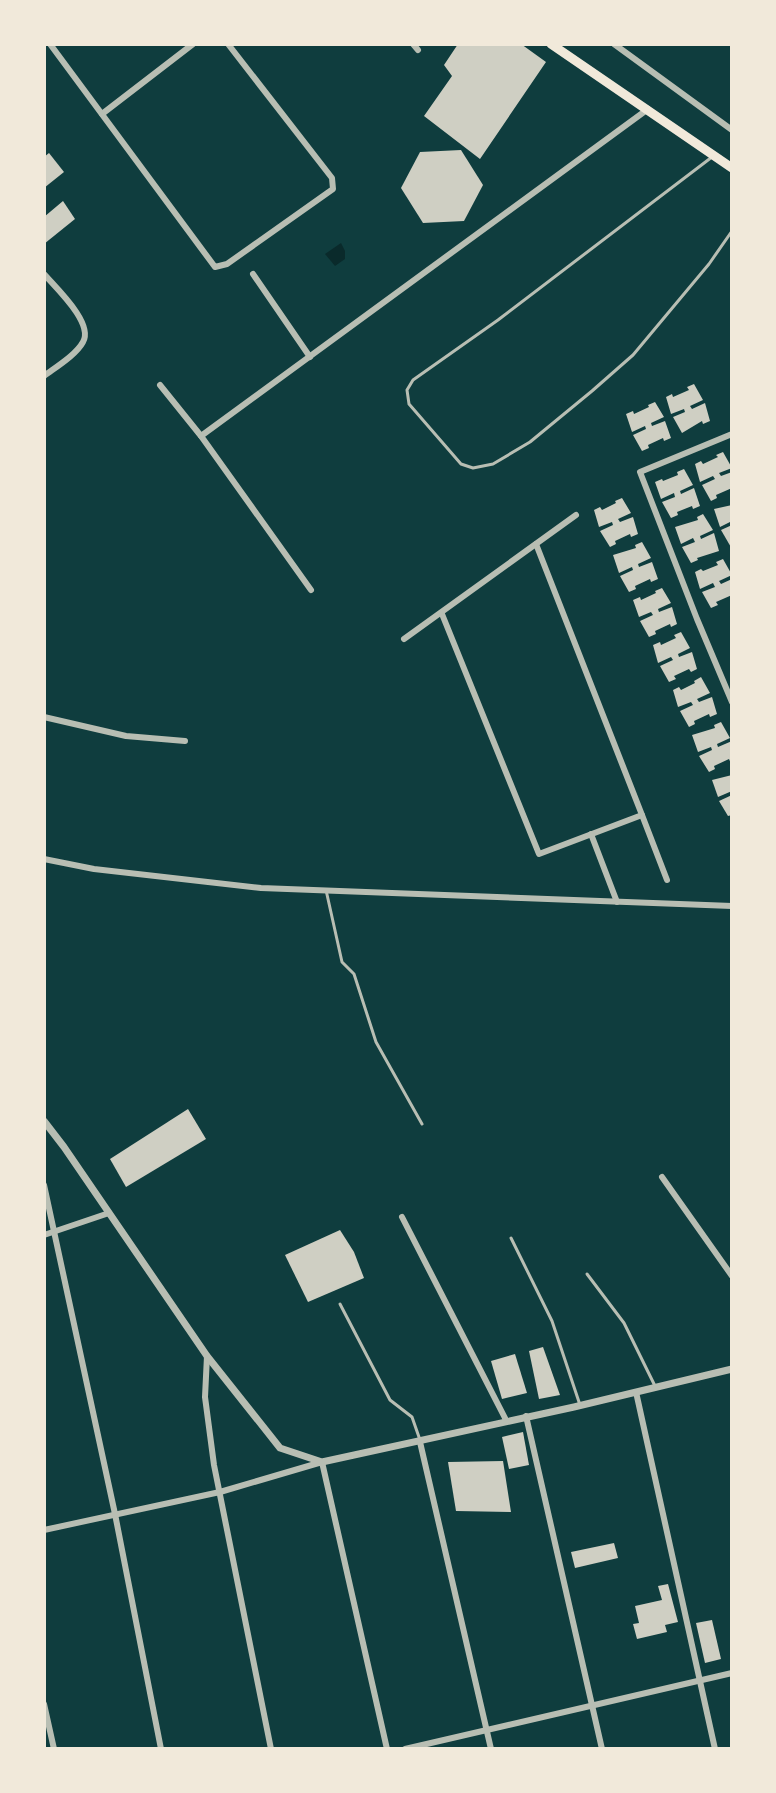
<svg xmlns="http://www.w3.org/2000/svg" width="776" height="1793" viewBox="0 0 776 1793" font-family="'DM Sans',sans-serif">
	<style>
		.water { fill: #0a2a2b }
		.building { fill: #cfcfc3 }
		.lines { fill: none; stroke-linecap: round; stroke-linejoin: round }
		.service { stroke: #b8beb3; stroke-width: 3 }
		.minor { stroke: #b8beb3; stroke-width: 6 }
		.tertiary { stroke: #b8beb3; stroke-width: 7 }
		.primary { stroke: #f1e9da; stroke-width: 9 }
	</style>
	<rect width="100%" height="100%" fill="#0f3d3e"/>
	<path class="water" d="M341,243L345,251V259L335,266L325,254Z"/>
	<g class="building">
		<path d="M458,44H521L546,62L480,159L424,116L452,76L444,65Z"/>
		<path d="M461,150L483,185L464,221L423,223L401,188L420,152Z"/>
		<path d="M49,153L64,172L44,188V157Z"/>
		<path d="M63,201L75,219L44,244V217Z"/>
		<path d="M694,384L703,400L690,406L692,409L705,403L710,421L703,424L702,421L682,433L673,417L685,412L684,409L671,414L666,397L672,394L673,397L689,390L687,387Z"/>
		<path d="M655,402L664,417L651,423L652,426L665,421L671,438L664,441L663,438L648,445L649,448L642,451L633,435L646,429L645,426L632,432L626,414L633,411L634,414L649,407L648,405Z"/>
		<path d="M723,452L732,468L719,473L721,476L732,472V488L716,495L717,498L711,501L702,485L715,479L713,476L700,482L695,464L701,461L703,464L718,457L716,455Z"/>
		<path d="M684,469L693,485L680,491L681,494L694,488L700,506L693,509L692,506L677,512L678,515L671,518L662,502L675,497L674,493L661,499L655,482L662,479L663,481L678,475L677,472Z"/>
		<path d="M622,498L631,513L618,519L620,522L633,517L638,534L631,537L630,534L615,541L616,544L610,547L600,531L613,525L612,522L599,527L594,510L600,507L602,510L616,503L615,501Z"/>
		<path d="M732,505V521L720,527L714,509Z"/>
		<path d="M703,514L713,530L700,536L701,539L714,533L719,551L697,558L698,560L691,563L682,547L695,542L693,538L681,544L675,527L698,520L697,517Z"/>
		<path d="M732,525V549L721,530Z"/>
		<path d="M642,542L651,558L638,564L639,567L652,562L658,579L651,582L650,579L635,586L636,589L629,592L620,576L633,570L632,567L619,573L613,555L636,548L635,545Z"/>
		<path d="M723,559L732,575L719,581L721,584L732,579V595L716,602L718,605L711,608L702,592L715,587L713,583L700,589L695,572L701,569L703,571L718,565L716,562Z"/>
		<path d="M662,588L671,603L658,609L659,612L672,607L677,624L671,627L670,624L655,631L656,634L649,637L640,621L653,615L651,612L639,617L633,600L640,597L641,600L656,593L655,591Z"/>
		<path d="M681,632L690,648L678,654L679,657L692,652L697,669L691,672L689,669L674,676L676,679L669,682L660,666L673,660L671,657L658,663L653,645L660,642L661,645L676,638L674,635Z"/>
		<path d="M701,677L710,693L697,699L699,702L712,697L717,714L710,717L709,714L694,721L695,724L689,727L680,711L693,705L691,702L678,707L673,690L679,687L681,690L695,683L694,681Z"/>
		<path d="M721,722L730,738L717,744L718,747L732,741V766L729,759L714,766L715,769L709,772L699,756L712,750L711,747L698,752L692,735L715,728L714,725Z"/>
		<path d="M732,775V791L718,797L712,780Z"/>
		<path d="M732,795V815L728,816L719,801Z"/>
		<path d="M188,1109L206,1139L126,1187L110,1159Z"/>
		<path d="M340,1230L354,1252L364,1278L308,1302L285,1255Z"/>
		<path d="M543,1347L560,1395L539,1399L529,1351Z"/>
		<path d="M515,1354L527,1393L502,1399L491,1361Z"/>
		<path d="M523,1432L529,1465L509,1469L502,1437Z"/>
		<path d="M503,1461L511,1512L456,1511L448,1462Z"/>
		<path d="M614,1543L618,1558L575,1568L571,1552Z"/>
		<path d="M668,1584L678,1622L665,1625L667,1632L637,1639L633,1624L639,1623L635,1606L662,1600L658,1586Z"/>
		<path d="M712,1620L721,1659L705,1663L696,1623Z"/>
	</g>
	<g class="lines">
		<g class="service">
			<path d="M712,157L498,320L413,380L407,390L409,404L461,464L473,468L493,464L530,442L592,391L633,355L709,264L732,231"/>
			<path d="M326,890L342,962L354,974L376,1042L422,1124"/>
			<path d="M511,1238L552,1321L580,1405"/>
			<path d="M587,1274L624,1323L655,1386"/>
			<path d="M340,1304L390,1400L412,1417L420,1440"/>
		</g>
		<g class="minor">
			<path d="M50,44L215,267L227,264L333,189L332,178L228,44"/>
			<path d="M413,44L418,50"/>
			<path d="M614,44L732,130"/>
			<path d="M102,114L193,44"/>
			<path d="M44,274C56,288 94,323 83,342C76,355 56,367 44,376"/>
			<path d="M253,274L310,357"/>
			<path d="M160,385L201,436L311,590"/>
			<path d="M732,434L640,472L697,619L732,702"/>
			<path d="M201,436L648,109"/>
			<path d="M442,614L539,854L642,815L536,544"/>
			<path d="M404,639L576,515"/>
			<path d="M44,717L126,736L185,741"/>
			<path d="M642,815L667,880"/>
			<path d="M591,834L617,902"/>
			<path d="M44,859L94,869L261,888L732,906"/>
			<path d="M662,1177L732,1276"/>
			<path d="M44,1185L115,1514L161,1749"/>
			<path d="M402,1217L506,1420"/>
			<path d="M44,1235L109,1213"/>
			<path d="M207,1356L205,1397L214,1465L271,1749"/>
			<path d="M636,1392L715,1749"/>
			<path d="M526,1416L602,1749"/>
			<path d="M420,1442L491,1749"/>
			<path d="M44,1530L220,1492L322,1462L387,1749"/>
			<path d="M44,1704L54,1749"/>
			<path d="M405,1749L732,1673"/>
		</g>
		<path class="tertiary" d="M44,1121L64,1147L207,1356L280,1448L322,1462L574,1407L732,1369"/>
		<path class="primary" d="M551,44L732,168"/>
	</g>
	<rect width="776" height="1793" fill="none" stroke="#f1e9da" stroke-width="92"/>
</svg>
